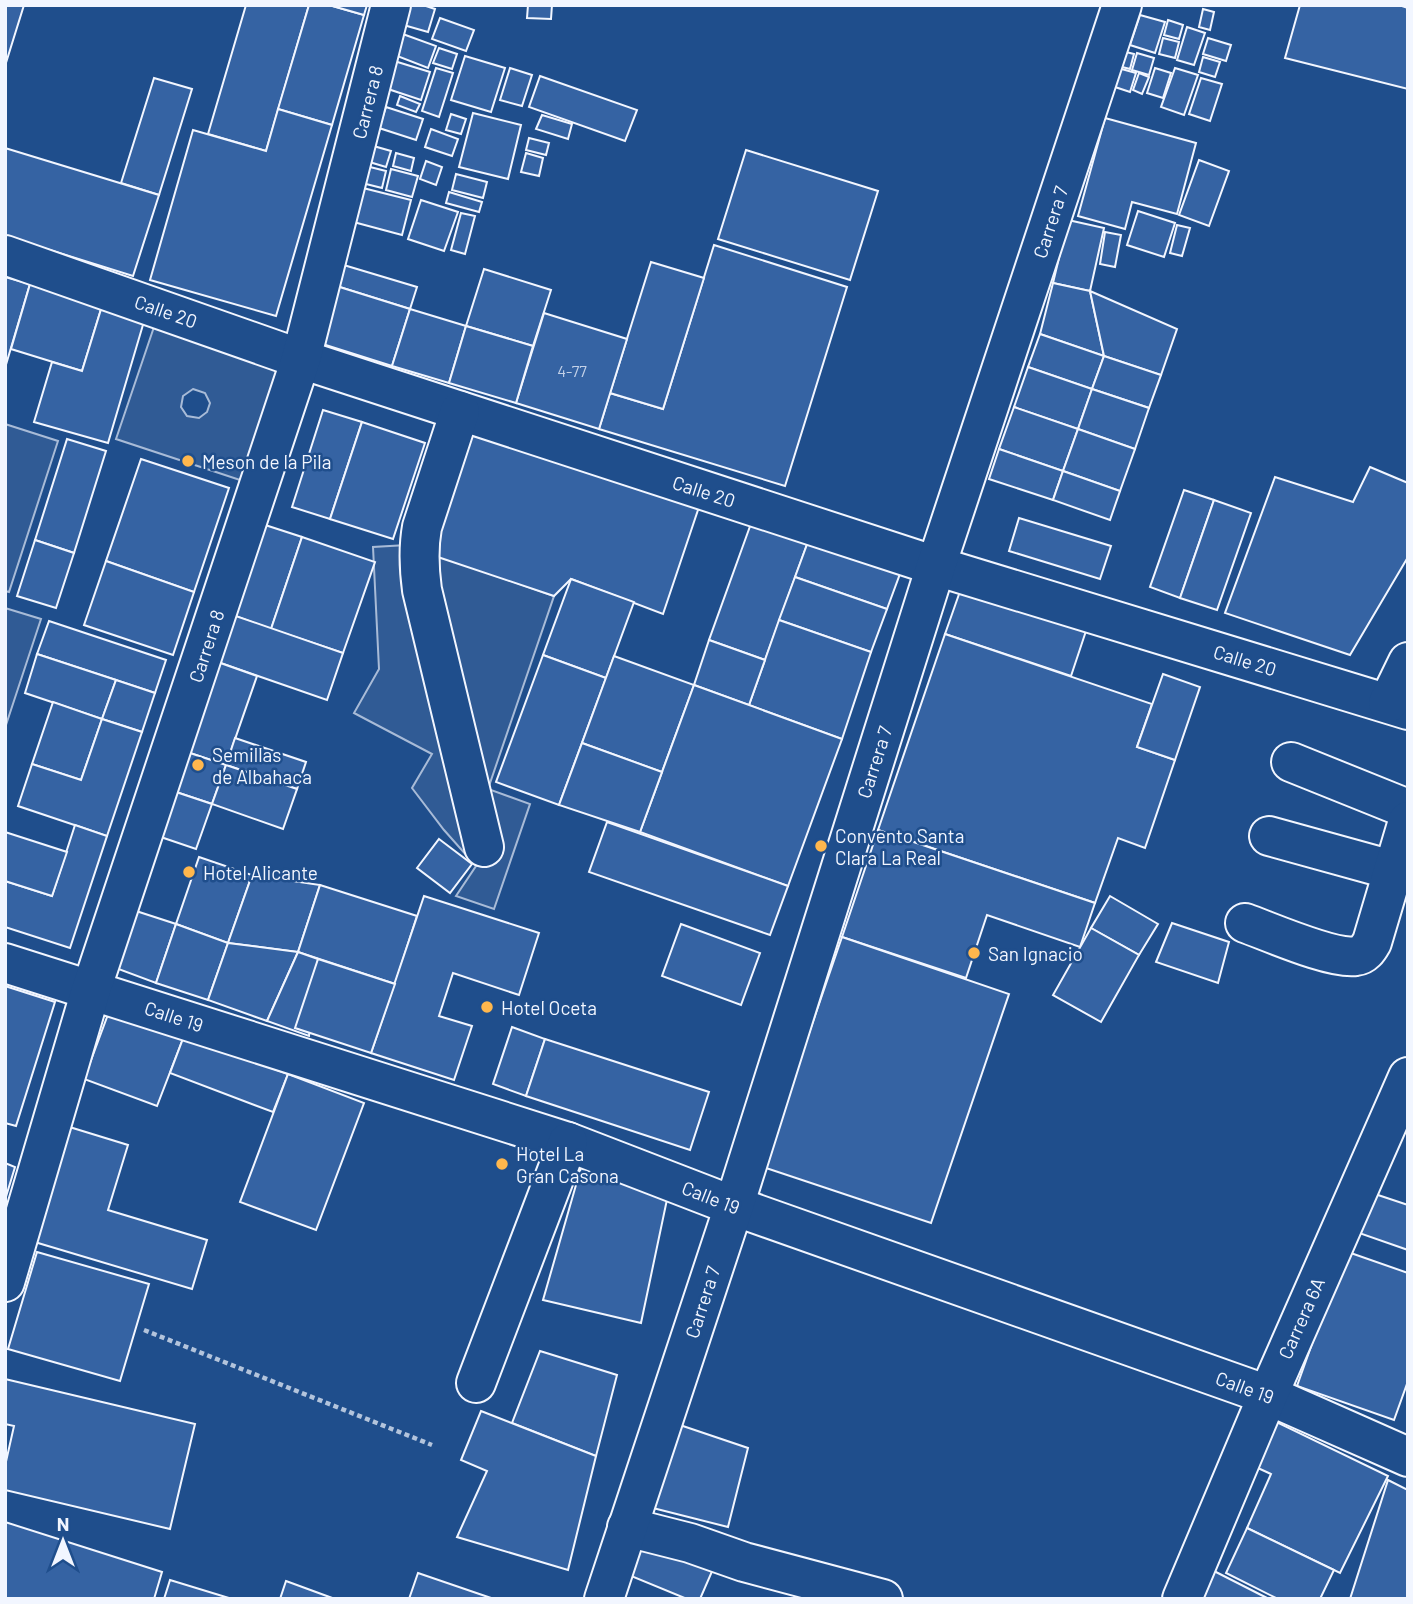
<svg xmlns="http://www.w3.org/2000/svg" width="1413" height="1604" viewBox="0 0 1413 1604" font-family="Barlow,sans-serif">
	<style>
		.built { fill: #305b95; stroke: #a8bbd7; stroke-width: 2; fill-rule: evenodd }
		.building { fill: #3563a3; stroke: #f2f6ff; stroke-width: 2 }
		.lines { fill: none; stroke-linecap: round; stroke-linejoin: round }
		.minor-casing { stroke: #f2f6ff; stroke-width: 42 }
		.path { stroke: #b3c4dc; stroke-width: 4.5; stroke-dasharray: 5 3.5; stroke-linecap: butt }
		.minor { stroke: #1f4e8c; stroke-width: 38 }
		.poi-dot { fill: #ffb74d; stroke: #1f4e8c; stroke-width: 2.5 }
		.labels { text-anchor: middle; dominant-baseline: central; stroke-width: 5; stroke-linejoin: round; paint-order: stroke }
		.number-label { font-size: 16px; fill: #c3d1e8 }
		.street-label { font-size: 19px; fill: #f2f6ff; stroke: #1f4e8c }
		.poi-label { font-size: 19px; fill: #f2f6ff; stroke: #1f4e8c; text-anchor: start }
	</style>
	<rect width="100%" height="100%" fill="#1f4e8c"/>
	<g class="built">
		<path d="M155,324L282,367L243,481L116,439ZM193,389L205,393L210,403L207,412L199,418L187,416L181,407L183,396Z"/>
		<path d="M5,424L58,441L9,592L5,591Z"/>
		<path d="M407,545L554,596L488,789L530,804L494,909L456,896L476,866L444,830L412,788L432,754L354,713L379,669L373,547Z"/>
		<path d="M5,608L41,619L5,728Z"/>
	</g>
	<g class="building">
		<path d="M5,5H24L5,66Z"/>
		<path d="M246,5H309L266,151L208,134Z"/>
		<path d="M309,5H329L364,15L332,125L278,109Z"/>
		<path d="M329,5H367L364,15Z"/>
		<path d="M398,5H423L435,9L428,32L393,22Z"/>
		<path d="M528,5H552L551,19L527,18Z"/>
		<path d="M1300,5H1399L1408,8V89L1285,58Z"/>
		<path d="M1203,9L1214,12L1210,30L1199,27Z"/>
		<path d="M1140,15L1165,22L1155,53L1130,45Z"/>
		<path d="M440,18L474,30L466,51L432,39Z"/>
		<path d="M1168,20L1183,25L1179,39L1164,35Z"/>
		<path d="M1187,27L1205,33L1194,65L1177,60Z"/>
		<path d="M400,33L436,46L428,68L392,54Z"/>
		<path d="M1163,38L1179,42L1175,58L1159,54Z"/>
		<path d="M1208,38L1231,45L1226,61L1203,54Z"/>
		<path d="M439,48L457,54L452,69L433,63Z"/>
		<path d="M1122,51L1134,54L1130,69L1118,66Z"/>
		<path d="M1137,53L1154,58L1149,75L1132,70Z"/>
		<path d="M465,56L505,68L491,112L451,100Z"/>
		<path d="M1203,57L1220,62L1215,77L1199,72Z"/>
		<path d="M391,60L430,72L421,100L382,87Z"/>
		<path d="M436,68L453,73L439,117L422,111Z"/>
		<path d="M510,68L532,75L522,106L500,100Z"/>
		<path d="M1118,68L1136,73L1130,92L1112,86Z"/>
		<path d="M1155,68L1171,73L1163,98L1147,93Z"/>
		<path d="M1175,68L1198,75L1184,115L1161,107Z"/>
		<path d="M1139,73L1149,77L1142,94L1133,90Z"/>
		<path d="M540,76L637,110L625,141L529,107Z"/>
		<path d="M154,78L192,89L159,195L121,183Z"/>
		<path d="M1201,78L1222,84L1210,121L1189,114Z"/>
		<path d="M400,96L420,104L416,112L397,105Z"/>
		<path d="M386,107L423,119L416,140L379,128Z"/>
		<path d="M278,109L332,125L276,316L150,280L193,130L266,151Z"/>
		<path d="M473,113L521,125L508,179L459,167Z"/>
		<path d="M451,114L466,119L461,134L446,130Z"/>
		<path d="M542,115L572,124L568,139L536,129Z"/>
		<path d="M1105,118L1196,143L1177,214L1132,202L1125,229L1078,216Z"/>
		<path d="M431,129L458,139L452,156L425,147Z"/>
		<path d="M529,138L549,143L546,155L526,150Z"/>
		<path d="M370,145L391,151L386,167L366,161Z"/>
		<path d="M5,148L159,195L133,276L5,236Z"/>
		<path d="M746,150L878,191L850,280L718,239Z"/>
		<path d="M396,153L414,158L411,171L393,166Z"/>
		<path d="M526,153L543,158L539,176L521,172Z"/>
		<path d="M1199,160L1229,171L1209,226L1179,215Z"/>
		<path d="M426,161L442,167L436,185L420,179Z"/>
		<path d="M362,165L386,171L382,188L358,182Z"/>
		<path d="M391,169L418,176L412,197L386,190Z"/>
		<path d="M456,174L487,182L483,198L452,190Z"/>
		<path d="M355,186L411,200L402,235L346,220Z"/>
		<path d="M449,192L482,202L479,212L446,203Z"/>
		<path d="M421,200L458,212L444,251L408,239Z"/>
		<path d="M1138,211L1175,223L1164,257L1127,245Z"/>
		<path d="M461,213L475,216L465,254L451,250Z"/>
		<path d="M1068,220L1104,228L1090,291L1053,283Z"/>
		<path d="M1177,225L1190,228L1182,256L1170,253Z"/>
		<path d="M1105,232L1121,235L1115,267L1100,264Z"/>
		<path d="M714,245L847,287L785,486L599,429L610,393L663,409Z"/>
		<path d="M651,262L704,278L663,409L610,393Z"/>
		<path d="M337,263L417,287L410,309L330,284Z"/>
		<path d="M484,269L551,290L533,346L466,326Z"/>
		<path d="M5,277L30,284L5,368Z"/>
		<path d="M1053,283L1090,291L1104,356L1040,334Z"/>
		<path d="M30,284L102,306L82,371L11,349Z"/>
		<path d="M330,284L410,309L392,366L313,341Z"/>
		<path d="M1090,291L1177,329L1161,375L1104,356Z"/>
		<path d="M102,306L145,318L108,443L34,422L52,362L82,371Z"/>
		<path d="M410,309L466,326L449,383L392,366Z"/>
		<path d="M544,313L627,339L599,429L516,403Z"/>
		<path d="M466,326L533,346L516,403L449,383Z"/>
		<path d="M1040,334L1104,356L1092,389L1028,367Z"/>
		<path d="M1104,356L1161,375L1149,408L1092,389Z"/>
		<path d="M1028,367L1092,389L1078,429L1014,407Z"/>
		<path d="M1092,389L1149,408L1135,449L1078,429Z"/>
		<path d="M1014,407L1078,429L1063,471L999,449Z"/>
		<path d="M323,410L362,422L330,519L292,507Z"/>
		<path d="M362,422L425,443L393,539L330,519Z"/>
		<path d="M1078,429L1135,449L1120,491L1063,471Z"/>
		<path d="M461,432L700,504L663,614L571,579L554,596L423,552Z"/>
		<path d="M67,439L106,451L74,553L35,540Z"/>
		<path d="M999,449L1063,471L1053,500L989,479Z"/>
		<path d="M141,459L229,488L194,592L106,561Z"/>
		<path d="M1370,467L1408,483V557L1350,655L1225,613L1275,477L1353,502Z"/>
		<path d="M1063,471L1120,491L1110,520L1053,500Z"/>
		<path d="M1184,490L1214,500L1180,598L1150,587Z"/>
		<path d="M1214,500L1251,513L1217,610L1180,598Z"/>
		<path d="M753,518L809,539L765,660L709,640Z"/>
		<path d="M1019,518L1111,546L1100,579L1009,551Z"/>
		<path d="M259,523L302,537L271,629L227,613Z"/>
		<path d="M302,537L375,562L343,653L271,629Z"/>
		<path d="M809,539L901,571L887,609L795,577Z"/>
		<path d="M35,540L74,553L56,608L17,596Z"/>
		<path d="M106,561L194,592L173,655L84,625Z"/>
		<path d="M795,577L887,609L871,652L779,620Z"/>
		<path d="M571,579L634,602L606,678L543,655Z"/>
		<path d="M964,580L1089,622L1071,676L945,634Z"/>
		<path d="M227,613L343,653L327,700L212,660Z"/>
		<path d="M779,620L871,652L842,739L749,705Z"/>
		<path d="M49,621L166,660L155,693L37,654Z"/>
		<path d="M945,634L1152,704L1137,747L1175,760L1145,848L1118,838L1095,903L878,830Z"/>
		<path d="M709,640L765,660L749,705L694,685Z"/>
		<path d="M37,654L116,680L102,719L25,693Z"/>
		<path d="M543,655L606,678L559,805L496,782Z"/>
		<path d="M614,656L694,685L662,772L582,743Z"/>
		<path d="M212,660L257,676L226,765L181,750Z"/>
		<path d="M1163,674L1200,687L1175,760L1137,747Z"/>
		<path d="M116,680L155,693L142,732L102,719Z"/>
		<path d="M694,685L842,739L788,886L640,832Z"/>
		<path d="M53,702L102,719L81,780L32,764Z"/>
		<path d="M102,719L142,732L107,836L18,806L32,764L81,780Z"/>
		<path d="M235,738L306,762L297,789L226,765Z"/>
		<path d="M582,743L662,772L640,832L559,805Z"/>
		<path d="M181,750L226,765L212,804L167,789Z"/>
		<path d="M226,765L297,789L283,829L212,804Z"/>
		<path d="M167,789L212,804L196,849L152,834Z"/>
		<path d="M607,822L788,886L770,935L589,872Z"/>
		<path d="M75,825L107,836L70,948L5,927V881L52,896Z"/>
		<path d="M878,830L1095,903L1080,947L987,915L966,978L842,937Z"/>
		<path d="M5,832L67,852L52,896L5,881Z"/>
		<path d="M439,839L472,864L450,893L417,868Z"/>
		<path d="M199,857L252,875L228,943L176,924Z"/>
		<path d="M252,875L320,885L298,952L228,943Z"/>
		<path d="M320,885L417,916L395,984L298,952Z"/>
		<path d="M424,896L539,933L519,995L453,973L439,1016L472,1026L454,1080L371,1053Z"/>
		<path d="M1110,896L1158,924L1139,955L1091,928Z"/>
		<path d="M133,910L176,924L156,983L113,967Z"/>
		<path d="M1172,923L1229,942L1218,983L1156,962Z"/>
		<path d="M176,924L228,943L208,1000L156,983Z"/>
		<path d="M681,924L760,953L741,1005L662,976Z"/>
		<path d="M1091,928L1139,955L1101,1022L1053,995Z"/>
		<path d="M842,937L1009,994L931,1223L763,1167Z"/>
		<path d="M228,943L298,952L267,1021L208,1000Z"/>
		<path d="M298,952L318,959L309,1036L267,1021Z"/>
		<path d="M318,959L395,984L371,1053L295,1028Z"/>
		<path d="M5,986L55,1002L16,1126L5,1123Z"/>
		<path d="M110,1009L184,1036L157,1106L84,1079Z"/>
		<path d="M512,1027L545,1039L526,1096L493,1084Z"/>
		<path d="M184,1036L288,1074L273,1112L170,1073Z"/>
		<path d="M545,1039L709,1092L690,1150L526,1096Z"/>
		<path d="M288,1074L364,1103L316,1230L240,1202Z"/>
		<path d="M63,1125L128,1145L108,1210L207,1240L192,1289L28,1240Z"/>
		<path d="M5,1163L15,1167L5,1200Z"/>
		<path d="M582,1164L669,1190L641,1323L543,1300Z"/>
		<path d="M1372,1193L1408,1205V1250L1359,1233Z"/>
		<path d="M1345,1251L1408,1273V1381L1394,1420L1297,1386Z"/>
		<path d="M37,1252L149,1284L120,1381L8,1349Z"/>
		<path d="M540,1351L617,1375L596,1456L512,1423Z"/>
		<path d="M5,1379L195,1424L170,1529L5,1490V1466L14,1426L5,1424Z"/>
		<path d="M481,1411L596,1456L568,1570L457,1537L487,1471L461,1460Z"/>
		<path d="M1270,1419L1388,1476L1340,1573L1247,1528L1271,1474L1249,1464Z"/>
		<path d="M671,1422L748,1448L728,1527L645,1506Z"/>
		<path d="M1388,1480L1408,1490V1599H1350Z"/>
		<path d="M5,1522L162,1572L154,1599H5Z"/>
		<path d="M1247,1528L1334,1570L1320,1599H1278L1226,1573Z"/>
		<path d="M640,1538L717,1560L700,1599H687L631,1576Z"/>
		<path d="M1212,1570L1269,1599H1197Z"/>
		<path d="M418,1573L494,1599H409Z"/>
		<path d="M170,1580L229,1598V1599H164Z"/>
		<path d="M286,1581L335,1599H280Z"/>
	</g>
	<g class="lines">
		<defs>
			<g id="minor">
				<path d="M5,255L301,359L936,566L1408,710"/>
				<path d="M460,411L422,527C418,549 419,568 422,590L484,847"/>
				<path d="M1388,703L1408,662"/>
				<path d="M1291,762L1408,809"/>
				<path d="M1269,836L1392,870"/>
				<path d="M1245,923C1270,932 1333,960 1356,956C1364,955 1368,949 1372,942L1408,821"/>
				<path d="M5,963L568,1142L734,1206L1268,1395L1408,1457"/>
				<path d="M5,1282L91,990L301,359L391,5"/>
				<path d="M476,1383L568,1142"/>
				<path d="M627,1527L690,1543L744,1562L883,1599"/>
				<path d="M604,1599L734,1206L936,566L1122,5"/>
				<path d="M1182,1599L1268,1395L1408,1077"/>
			</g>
		</defs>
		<use href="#minor" class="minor-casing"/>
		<path class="path" d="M144,1330L432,1445"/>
		<use href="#minor" class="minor"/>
	</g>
	<g class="poi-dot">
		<circle cx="188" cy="461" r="7"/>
		<circle cx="198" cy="765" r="7"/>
		<circle cx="821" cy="846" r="7"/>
		<circle cx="189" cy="872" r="7"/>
		<circle cx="974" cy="953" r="7"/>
		<circle cx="487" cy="1007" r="7"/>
		<circle cx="502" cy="1164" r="7"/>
	</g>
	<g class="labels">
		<g class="number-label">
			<text x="572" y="370">4-77</text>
		</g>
		<g class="street-label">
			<text transform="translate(367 102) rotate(-76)">Carrera 8</text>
			<text transform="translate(1050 222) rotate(-72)">Carrera 7</text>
			<text transform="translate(166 311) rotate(19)">Calle 20</text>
			<text transform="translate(704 491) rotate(18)">Calle 20</text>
			<text transform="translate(206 646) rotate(-72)">Carrera 8</text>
			<text transform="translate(1245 660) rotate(17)">Calle 20</text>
			<text transform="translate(874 762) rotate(-72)">Carrera 7</text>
			<text transform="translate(174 1016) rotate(18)">Calle 19</text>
			<text transform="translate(711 1197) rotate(21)">Calle 19</text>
			<text transform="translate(702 1302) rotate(-72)">Carrera 7</text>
			<text transform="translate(1301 1318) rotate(-66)">Carrera 6A</text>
			<text transform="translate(1245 1387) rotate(20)">Calle 19</text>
		</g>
		<g class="poi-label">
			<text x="202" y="461">Meson de la Pila</text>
			<text x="212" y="754">Semillas<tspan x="212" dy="22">de Albahaca</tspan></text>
			<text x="835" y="835">Convento Santa<tspan x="835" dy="22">Clara La Real</tspan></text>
			<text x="203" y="872">Hotel Alicante</text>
			<text x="988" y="953">San Ignacio</text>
			<text x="501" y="1007">Hotel Oceta</text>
			<text x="516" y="1153">Hotel La<tspan x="516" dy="22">Gran Casona</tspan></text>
		</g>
	</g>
	<rect width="1413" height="1604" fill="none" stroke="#f2f6ff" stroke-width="14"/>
	<g transform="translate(63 1541)" stroke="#1f4e8c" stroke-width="5" paint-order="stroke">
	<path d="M0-5L12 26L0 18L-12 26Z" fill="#f2f6ff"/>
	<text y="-10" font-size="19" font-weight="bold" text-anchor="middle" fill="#f2f6ff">N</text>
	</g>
</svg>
